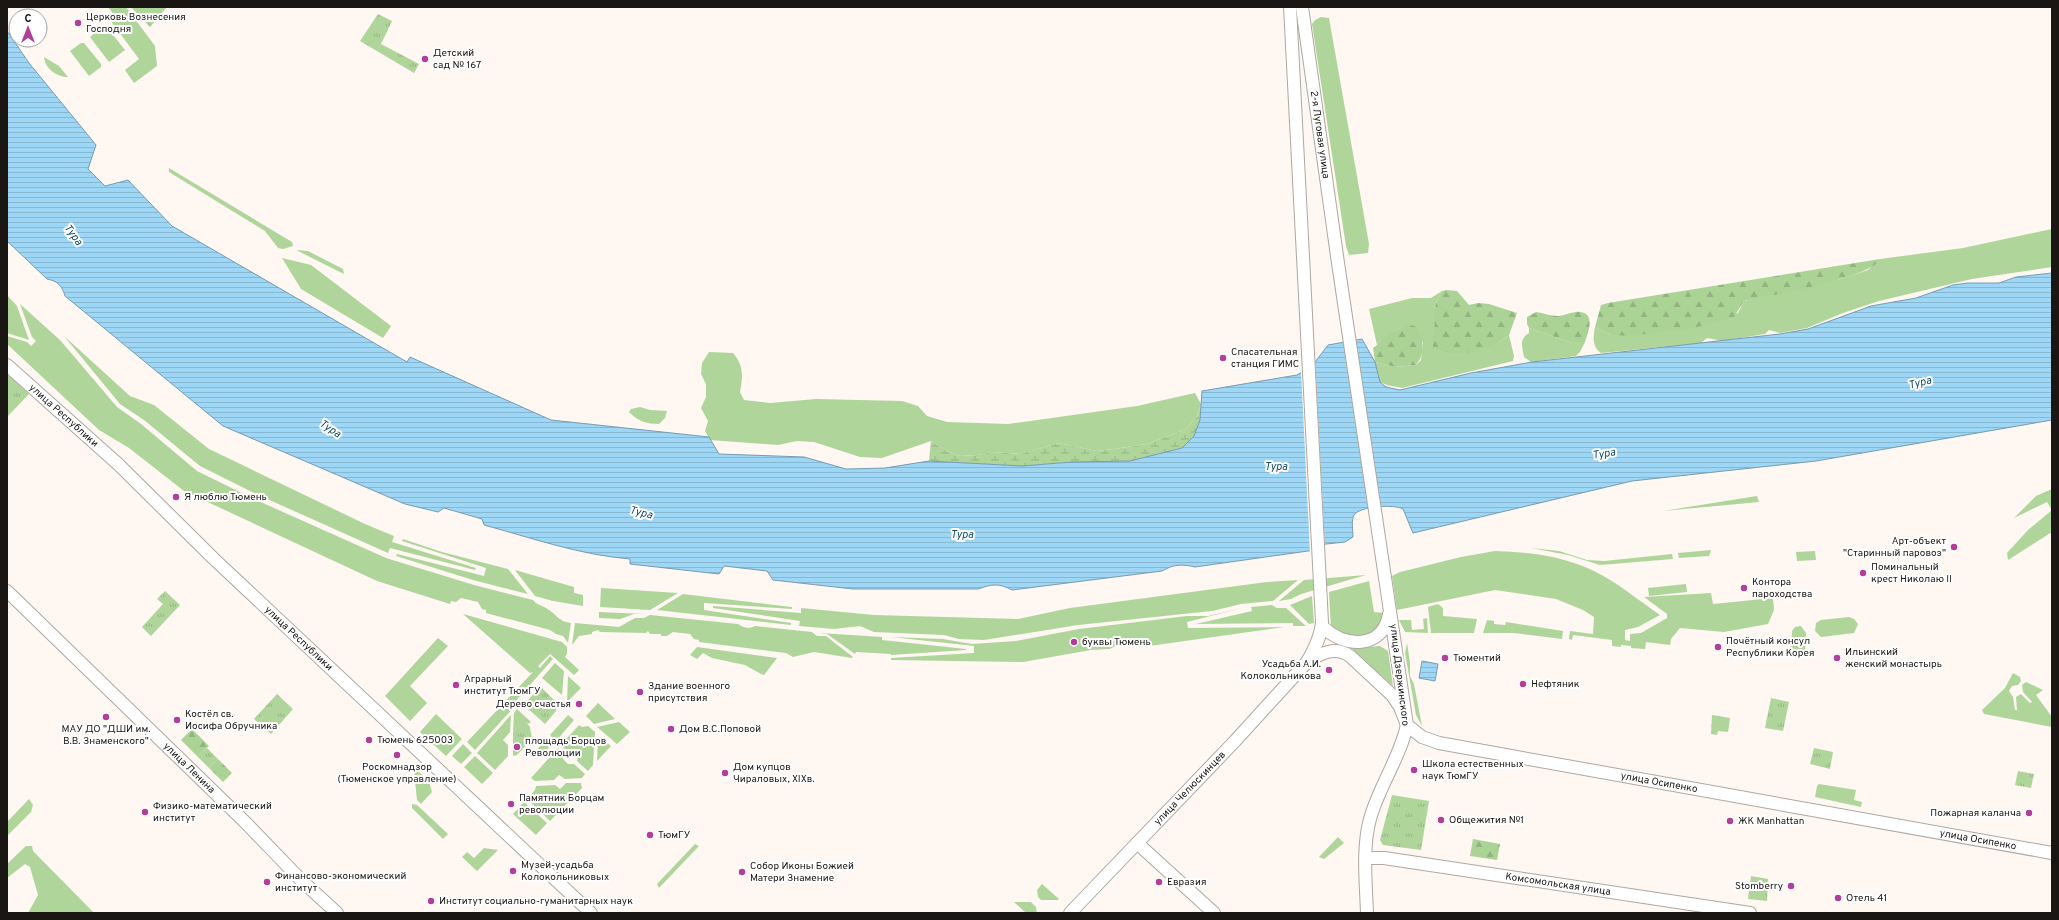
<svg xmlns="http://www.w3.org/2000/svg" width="2059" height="920" viewBox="0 0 2059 920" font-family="Overpass,sans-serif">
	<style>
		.grass { fill: #afd59b }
		.forest { fill: url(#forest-firs) }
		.wetland { fill: url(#wetland-marsh) }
		.park { fill: url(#park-tufts) }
		.water { fill: url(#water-rules); stroke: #769cb2 }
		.pier { fill: #fef7f2 }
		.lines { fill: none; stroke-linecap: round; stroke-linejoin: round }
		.major-casing { stroke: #afa7a1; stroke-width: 14 }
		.major { stroke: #fff; stroke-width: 12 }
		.poi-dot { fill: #b13f9a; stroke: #fff; stroke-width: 1.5 }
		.labels { text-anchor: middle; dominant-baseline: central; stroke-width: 4; stroke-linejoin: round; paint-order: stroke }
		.poi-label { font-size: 10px; fill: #191614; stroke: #fff; text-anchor: start }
		.street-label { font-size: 10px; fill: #191614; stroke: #fff }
		.water-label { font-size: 11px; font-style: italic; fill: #0e4864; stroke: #fff }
	</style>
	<defs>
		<pattern id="forest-firs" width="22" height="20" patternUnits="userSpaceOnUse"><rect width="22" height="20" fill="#abd396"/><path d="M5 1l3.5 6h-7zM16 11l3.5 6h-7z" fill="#93b480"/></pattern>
		<pattern id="wetland-marsh" width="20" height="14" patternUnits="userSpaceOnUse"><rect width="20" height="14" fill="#afd59b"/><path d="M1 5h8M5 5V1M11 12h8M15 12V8" fill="none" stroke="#96b685"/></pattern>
		<pattern id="park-tufts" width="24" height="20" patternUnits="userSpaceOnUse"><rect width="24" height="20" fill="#afd59b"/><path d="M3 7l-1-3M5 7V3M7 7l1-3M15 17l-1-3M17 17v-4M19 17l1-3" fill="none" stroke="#96b685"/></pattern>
		<pattern id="water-rules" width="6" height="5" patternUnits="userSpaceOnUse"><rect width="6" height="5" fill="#9ed6f6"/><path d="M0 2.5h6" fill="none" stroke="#88b7d2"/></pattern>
	</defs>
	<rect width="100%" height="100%" fill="#fef7f2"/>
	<g class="grass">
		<path d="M108,7H126L155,46L157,66L134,83L125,70L139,59L110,20L115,16Z"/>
		<path d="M1321,17L1329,18L1369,244L1368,253L1349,255L1346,246L1312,24L1315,20Z"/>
		<path d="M105,25L125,50L109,62L90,37Z"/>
		<path d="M81,43H84L101,64V67L89,76L70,51Z"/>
		<path d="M44,57L59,66L68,77C57,77 45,69 44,57Z"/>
		<path d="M169,168L292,242L293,246L283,249L278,248L265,231L169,172Z"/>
		<path d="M2052,229V267L1972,279L1879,301L1843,313L1807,328L1780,333L1769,330L1765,334L1722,341L1707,338L1701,343L1601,353C1592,347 1593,337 1595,327L1611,335L1738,313L1744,301L1841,279L1868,270L1880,259L1963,248Z"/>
		<path d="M296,250L308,251L343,269L344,274Z"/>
		<path d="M282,258L311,265L391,326L383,338L301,289Z"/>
		<path d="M1442,291L1436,303V316L1499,342L1509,335L1514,356L1513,361L1402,388L1387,385L1380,382L1375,362L1395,367L1416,365L1421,360L1423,342L1382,338L1377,345L1369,309L1412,298H1431Z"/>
		<path d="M7,295L17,306L29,340L7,333Z"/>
		<path d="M20,304L60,340L117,407L141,424L197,471L254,499L386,558L474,585L533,600C537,605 541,605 546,608C557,614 557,621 571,623L568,643L563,636L556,634L550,630L486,613V610L482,609L478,602L461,598L456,602L451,601L450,604L377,581L184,491L129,448L99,430L7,344V336L27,342L31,346L36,341L32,337Z"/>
		<path d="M1529,328L1569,342H1585L1580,352L1576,356L1531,362L1524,357C1522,346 1519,339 1529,333Z"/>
		<path d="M64,336L130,396L154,405L209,449L365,524L394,536L392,542L476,568L475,570L390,548L388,553L256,494L200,466L144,420L120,404Z"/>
		<path d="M709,352L733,353C744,366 743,376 740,392L744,400L770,403L816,399L902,401L918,406L927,416L947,422L1008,424L1137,406L1195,393L1201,404L1197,416L1186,429L1147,444L1114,449L1097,451L1059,443L1020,454L991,452L978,455L960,456L947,451L931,441L882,458L860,457L814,442L797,441L778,445L710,440L705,431L708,421L701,408L706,397V384L701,374L702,363Z"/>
		<path d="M640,407L650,410L667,411L665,418L659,424C646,424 638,421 629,412L631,409Z"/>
		<path d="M2052,489V532L2008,560L2007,553L2028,530L2052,510L2047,502L2014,518L2036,496Z"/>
		<path d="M1757,496L1759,502L1663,511Z"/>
		<path d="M403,539L442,552L508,569L528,594L473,580L396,556L397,554L484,576L486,568L402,541Z"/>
		<path d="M1531,548L1559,551L1587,560L1604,561L1672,554L1673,559L1600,565L1568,555Z"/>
		<path d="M1711,550L1709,556L1679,558L1678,553Z"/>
		<path d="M1495,551C1529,552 1563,556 1594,571C1617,582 1638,600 1660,615L1638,627L1625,630V640L1630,641V634L1641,633L1667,618V614L1644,597L1711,593L1713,604L1773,598L1774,610L1768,624L1724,632L1680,628L1671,639L1670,645L1646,642L1645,649L1631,648V646L1621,645V647L1612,646V640L1573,635L1572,640L1569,639L1570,631L1593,634L1594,617L1583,610L1556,599L1495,590L1397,610L1392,576L1400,572L1461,557Z"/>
		<path d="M1815,551L1816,560L1797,561L1796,552Z"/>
		<path d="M515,570L574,587V593L583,595V606L553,601L535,596Z"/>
		<path d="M1366,575L1301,594L1291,599L1279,601L1304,580Z"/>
		<path d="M1298,580L1273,601L1241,604L1212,611L1078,625L984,640L959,639L944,635L874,632L860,626L834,629L799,626L800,621L713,608V606L801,613V608L874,615L1018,619L1070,608L1267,582Z"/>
		<path d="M1369,581L1374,612L1384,613L1383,622L1373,633L1359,636H1342L1331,629L1329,592Z"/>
		<path d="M1686,584L1687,592L1649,596L1648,588Z"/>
		<path d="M601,588L678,593L650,610L600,607Z"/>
		<path d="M683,594L792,607V609L704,603V610L791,623V625L657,610Z"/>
		<path d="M1312,596L1314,623L1309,624L1290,605Z"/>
		<path d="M1438,604L1443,608V616L1477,619L1474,633H1431L1428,607Z"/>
		<path d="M1272,605L1277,608H1286L1306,626H1293V623L1196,624L1252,611L1251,607Z"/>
		<path d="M1242,608L1187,622L1188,628L1284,627L1142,647L1115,646L1110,649L1091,650L1023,662L891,660V658L974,653V646L891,637L943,639L972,644L1016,641L1079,629L1187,616H1208Z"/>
		<path d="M599,612L644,614H634L620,619L599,618Z"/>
		<path d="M463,614L562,642L567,647V654L565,657L579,670L574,675L550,654L538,666L540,668L550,656L553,659L513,704L515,706L475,750L467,742L533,672L530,673Z"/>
		<path d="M650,615L738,624C743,628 750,629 755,626L812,632L817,636H826L853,657L852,658L814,652L793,657L786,653L699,642V640L694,639L690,634L673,632L667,636H661V634H650L648,631L646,633L600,632L598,630L592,632V634L579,636L572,645L575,623L619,627L635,618H644Z"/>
		<path d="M1849,617L1854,619L1858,624L1854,633L1821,637L1815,631L1816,623L1821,620Z"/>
		<path d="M1427,618L1428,633L1405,632L1399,620H1411L1412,630L1424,629L1423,619Z"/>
		<path d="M1487,620L1494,621V624L1505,625L1506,622L1563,631L1562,639L1514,633H1483Z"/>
		<path d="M1801,626L1806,633L1805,650L1802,655L1796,656L1791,650L1792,631L1795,627Z"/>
		<path d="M820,633L882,637V640L966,649V650L891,655V654L856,652L855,654L827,634Z"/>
		<path d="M438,638L448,646L410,686L427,703L410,721L385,696Z"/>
		<path d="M1407,643L1410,662V676L1414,684L1422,726L1416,715L1405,653Z"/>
		<path d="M1380,646L1388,651L1393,686L1351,648Z"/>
		<path d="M697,647L777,658L764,675L761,674L745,665L712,658L703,653L697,659L690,655Z"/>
		<path d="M555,663L564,671L562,695L542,678Z"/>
		<path d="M2013,673L2020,677L2021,681L2018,685L2012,686L2009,691L2013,697L2015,710H2017L2016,697L2021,694L2030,703L2032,702L2023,692L2022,685L2026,682L2043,690L2036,695L2052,717V727L1984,714L1982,710L2005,688Z"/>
		<path d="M568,676L581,688L567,702Z"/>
		<path d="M598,703L615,719L594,724L586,716Z"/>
		<path d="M517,709L531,722L528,724L524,721L513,732L514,713Z"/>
		<path d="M436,714L462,739L446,756L420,732Z"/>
		<path d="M511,715L510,732L503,740L508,745V756L495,770L477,753Z"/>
		<path d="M568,715L574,720L556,741L550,735Z"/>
		<path d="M619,722L630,732L617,744L597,727Z"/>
		<path d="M579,725L582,727L588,726L595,732L593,765L588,771L577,761L578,755L572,750L567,751L561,745Z"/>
		<path d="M598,737H600L611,746L597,761Z"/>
		<path d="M547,738L553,743L540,758L534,753Z"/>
		<path d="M463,744L472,753L461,764L452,756Z"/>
		<path d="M558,748L564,753L563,759L568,764H574L585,774L582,778L565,779L559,775L554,780L535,781L531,778Z"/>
		<path d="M475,756L493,773L482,784L464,767Z"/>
		<path d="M415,768L429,782L432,792L421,804L417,800L414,770Z"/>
		<path d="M566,783H581L582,788L550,821L527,799L535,790L536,786L555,785L560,789Z"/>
		<path d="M1819,784L1856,790L1854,800L1862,802L1861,807L1815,797L1817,786Z"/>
		<path d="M29,799L33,805L31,812L7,836V822Z"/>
		<path d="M524,802L547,823L536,835L513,814Z"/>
		<path d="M412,804L417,805L448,834L443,839L412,808Z"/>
		<path d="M1338,837L1344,843L1324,859L1319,857Z"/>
		<path d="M695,844L699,846L659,888L657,884Z"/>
		<path d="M26,846H32L33,851L94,913H28L38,895L30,867L25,864L7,878V864Z"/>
		<path d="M484,848L498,850L477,871L462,857L467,852L474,858Z"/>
		<path d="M1042,884L1059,899L1058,900H1041L1038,897L1037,890Z"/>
		<path d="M1014,902H1031L1036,907L1037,913H1026Z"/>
	</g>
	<g class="forest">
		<path d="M1880,259C1872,278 1768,296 1744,301L1734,317L1697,327L1630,336L1611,335L1595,327L1601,305L1608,303Z"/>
		<path d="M1446,290L1457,291L1469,305L1478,303L1489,304L1517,313L1509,335L1499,342L1472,352L1452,354L1433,348L1436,303L1442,291Z"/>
		<path d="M1536,312C1543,313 1551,316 1558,316C1565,316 1573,311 1580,312C1596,313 1588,334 1585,342H1569L1529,328L1527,324V317Z"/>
		<path d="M1409,325L1415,326C1424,336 1426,354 1416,365L1395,367L1375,362L1373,348L1377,345L1382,338Z"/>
		<path d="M192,729L209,746L199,755H196L181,740Z"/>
		<path d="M218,759L232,773L223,782L209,768Z"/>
		<path d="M1473,839L1500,844L1497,860L1470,856Z"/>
	</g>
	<path class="wetland" d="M1201,404L1200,420L1194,436L1182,448L1159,455L1130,461L1072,462L1022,466L929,461L931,441L947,451L960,456L978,455L991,452L1020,454L1059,443L1097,451L1114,449L1147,444L1186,429L1197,416Z"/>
	<g class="park">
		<path d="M131,7H178L166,8L150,27Z"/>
		<path d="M378,14L392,21L381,44L419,64L414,73L360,41Z"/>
		<path d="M7,374L29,394L7,417Z"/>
		<path d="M165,591L180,605L151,636L142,627L163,604L157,599Z"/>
		<path d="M540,686L556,702V711L545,724L524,705Z"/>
		<path d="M277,694L293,709L271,734L254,719Z"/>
		<path d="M1771,698L1789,702L1783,731L1765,728Z"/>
		<path d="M1712,715L1730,718L1728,732L1718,731L1717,735L1711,734Z"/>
		<path d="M524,720L530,727L532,739L517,755L513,756V732Z"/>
		<path d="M207,748L218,759L209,768L196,755H199Z"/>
		<path d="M1814,748L1833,752L1830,769L1810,764Z"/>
		<path d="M2018,771L2034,774L2031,788L2015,785Z"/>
		<path d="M1392,795L1429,801L1421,850L1383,845L1380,840Z"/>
		<path d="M1751,876L1768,879L1767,901L1748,899Z"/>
	</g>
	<g class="water">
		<path d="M7,31L29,63L96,145L88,169L105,186L128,180L172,226L407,362L410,357L551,420L709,437L719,454L804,457L846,469L885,468L929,461L1022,466L1072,462L1130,461L1182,448L1194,436L1200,420L1202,391L1297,375L1312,366L1328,345L1362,339L1375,362L1380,382L1386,387L1400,390L1471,373L1532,362L1780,334L1808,329L1871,306L1916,298L1953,285L1968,283H1999L2016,277L2052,273V420L1816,461L1632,481L1413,533L1403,509C1394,504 1360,506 1354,515C1351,520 1353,531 1353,537L1345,542L1317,545L1315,550L1195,567C1182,564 1174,564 1162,571L1012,590C999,583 992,584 978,589H853L773,580L767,571L724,566L719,574L630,564V559C580,555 532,538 484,525L482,519L444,508L438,512L405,504L223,426L65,296C62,286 58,281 47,279L7,241Z"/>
		<path d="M1422,661L1438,664L1435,681L1419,678Z"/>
	</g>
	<path class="pier" d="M1315,360L1325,546L1319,547L1315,552L1310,553L1301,371Z"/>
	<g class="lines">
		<defs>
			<g id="major">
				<path id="s1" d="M1302,7L1338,263L1407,725C1400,758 1379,786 1370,819C1362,848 1366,883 1367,913"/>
				<path id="s2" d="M7,365L118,464L213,558L591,913"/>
				<path id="s3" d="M7,591L246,823L301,880L337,913"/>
				<path d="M1322,626C1343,648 1383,650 1389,614"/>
				<path id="s4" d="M1308,661C1322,653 1335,646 1350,656L1392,695L1400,707L1407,725L1422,737L1439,743L2052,853"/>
				<path d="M1137,843L1214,913"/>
				<path id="s5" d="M1366,858H1384L1750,913"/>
				<path id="s6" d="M1070,913L1235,741L1307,662C1314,650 1321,637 1322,622L1290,7"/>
			</g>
		</defs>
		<use href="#major" class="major-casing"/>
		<use href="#major" class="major"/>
	</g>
	<g class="poi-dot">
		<circle cx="78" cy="23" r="4"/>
		<circle cx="425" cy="59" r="4"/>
		<circle cx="1223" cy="358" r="4"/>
		<circle cx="176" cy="497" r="4"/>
		<circle cx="1954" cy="547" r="4"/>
		<circle cx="1863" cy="573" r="4"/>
		<circle cx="1744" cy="588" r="4"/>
		<circle cx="1074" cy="642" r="4"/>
		<circle cx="1718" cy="647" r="4"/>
		<circle cx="1445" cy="658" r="4"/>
		<circle cx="1837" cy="658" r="4"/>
		<circle cx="1329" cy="670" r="4"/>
		<circle cx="1523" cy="684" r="4"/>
		<circle cx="456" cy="685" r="4"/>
		<circle cx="640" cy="692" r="4"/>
		<circle cx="579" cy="704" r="4"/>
		<circle cx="106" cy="717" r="4"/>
		<circle cx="177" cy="720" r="4"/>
		<circle cx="671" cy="729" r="4"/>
		<circle cx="369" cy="740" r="4"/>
		<circle cx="517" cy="747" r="4"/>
		<circle cx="397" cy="755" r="4"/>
		<circle cx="1414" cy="770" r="4"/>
		<circle cx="725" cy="773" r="4"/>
		<circle cx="511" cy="804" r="4"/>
		<circle cx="145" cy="812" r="4"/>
		<circle cx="2029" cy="813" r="4"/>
		<circle cx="1441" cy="820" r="4"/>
		<circle cx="1730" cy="821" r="4"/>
		<circle cx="650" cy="835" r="4"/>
		<circle cx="513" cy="871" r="4"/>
		<circle cx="742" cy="872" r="4"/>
		<circle cx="267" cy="882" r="4"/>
		<circle cx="1159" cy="882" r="4"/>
		<circle cx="1791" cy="886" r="4"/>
		<circle cx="1838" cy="898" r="4"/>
		<circle cx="431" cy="901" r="4"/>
	</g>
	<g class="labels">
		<g class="poi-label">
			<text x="86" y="17">Церковь Вознесения<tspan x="86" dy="12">Господня</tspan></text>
			<text x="433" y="53">Детский<tspan x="433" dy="12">сад № 167</tspan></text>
			<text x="1231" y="352">Спасательная<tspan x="1231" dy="12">станция ГИМС</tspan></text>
			<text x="184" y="497">Я люблю Тюмень</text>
			<text x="1946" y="541" text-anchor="end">Арт-объект<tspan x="1946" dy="12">"Старинный паровоз"</tspan></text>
			<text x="1871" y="567">Поминальный<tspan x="1871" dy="12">крест Николаю II</tspan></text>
			<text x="1752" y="582">Контора<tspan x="1752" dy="12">пароходства</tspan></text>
			<text x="1726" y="641">Почётный консул<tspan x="1726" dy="12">Республики Корея</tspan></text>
			<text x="1082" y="642">буквы Тюмень</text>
			<text x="1845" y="652">Ильинский<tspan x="1845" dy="12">женский монастырь</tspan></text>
			<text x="1453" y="658">Тюментий</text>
			<text x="1321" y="664" text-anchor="end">Усадьба А.И.<tspan x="1321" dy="12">Колокольникова</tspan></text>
			<text x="464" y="679">Аграрный<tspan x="464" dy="12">институт ТюмГУ</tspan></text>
			<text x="1531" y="684">Нефтяник</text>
			<text x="648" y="686">Здание военного<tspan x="648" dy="12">присутствия</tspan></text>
			<text x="571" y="704" text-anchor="end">Дерево счастья</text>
			<text x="185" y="714">Костёл св.<tspan x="185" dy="12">Иосифа Обручника</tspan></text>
			<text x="106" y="729" text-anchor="middle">МАУ ДО "ДШИ им.<tspan x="106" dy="12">В.В. Знаменского"</tspan></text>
			<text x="679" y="729">Дом В.С.Поповой</text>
			<text x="377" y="740">Тюмень 625003</text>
			<text x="525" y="741">площадь Борцов<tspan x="525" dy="12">Революции</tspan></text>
			<text x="1422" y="764">Школа естественных<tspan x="1422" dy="12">наук ТюмГУ</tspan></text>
			<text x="397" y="767" text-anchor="middle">Роскомнадзор<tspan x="397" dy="12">(Тюменское управление)</tspan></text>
			<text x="733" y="767">Дом купцов<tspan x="733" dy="12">Чираловых, XIXв.</tspan></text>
			<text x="519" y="798">Памятник Борцам<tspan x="519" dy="12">революции</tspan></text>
			<text x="153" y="806">Физико-математический<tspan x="153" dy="12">институт</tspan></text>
			<text x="2021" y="813" text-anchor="end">Пожарная каланча</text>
			<text x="1449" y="820">Общежития №1</text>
			<text x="1738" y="821">ЖК Manhattan</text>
			<text x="658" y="835">ТюмГУ</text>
			<text x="521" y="865">Музей-усадьба<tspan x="521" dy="12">Колокольниковых</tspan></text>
			<text x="750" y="866">Собор Иконы Божией<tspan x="750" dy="12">Матери Знамение</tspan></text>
			<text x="275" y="876">Финансово-экономический<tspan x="275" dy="12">институт</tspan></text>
			<text x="1167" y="882">Евразия</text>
			<text x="1783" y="886" text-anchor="end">Stomberry</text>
			<text x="1846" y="898">Отель 41</text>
			<text x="439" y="901">Институт социально-гуманитарных наук</text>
		</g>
		<g class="street-label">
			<text stroke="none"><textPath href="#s1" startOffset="129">2-я Луговая улица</textPath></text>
			<text stroke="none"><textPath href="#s2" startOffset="76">улица Республики</textPath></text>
			<text stroke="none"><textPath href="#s2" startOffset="400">улица Республики</textPath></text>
			<text transform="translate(1399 675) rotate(83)">улица Дзержинского</text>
			<text stroke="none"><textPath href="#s3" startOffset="254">улица Ленина</textPath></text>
			<text stroke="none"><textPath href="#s4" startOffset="397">улица Осипенко</textPath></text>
			<text stroke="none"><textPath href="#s6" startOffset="173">улица Челюскинцев</textPath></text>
			<text stroke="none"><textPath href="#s4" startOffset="721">улица Осипенко</textPath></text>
			<text stroke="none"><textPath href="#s5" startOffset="194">Комсомольская улица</textPath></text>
		</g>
		<g class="water-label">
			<text transform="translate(73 235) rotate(54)">Тура</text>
			<text transform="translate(1920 383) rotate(-14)">Тура</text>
			<text transform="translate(330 429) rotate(34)">Тура</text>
			<text transform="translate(1604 454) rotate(-9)">Тура</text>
			<text x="1276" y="467">Тура</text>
			<text transform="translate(641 513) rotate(14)">Тура</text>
			<text x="962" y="535">Тура</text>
		</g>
	</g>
	<rect width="2059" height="920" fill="none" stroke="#191614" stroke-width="16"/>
	<g transform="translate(28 28)"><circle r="19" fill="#ffffff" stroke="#a3a2a1"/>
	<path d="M0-3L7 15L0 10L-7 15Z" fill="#b13f9a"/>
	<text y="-6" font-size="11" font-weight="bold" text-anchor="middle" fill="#191614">С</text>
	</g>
</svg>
